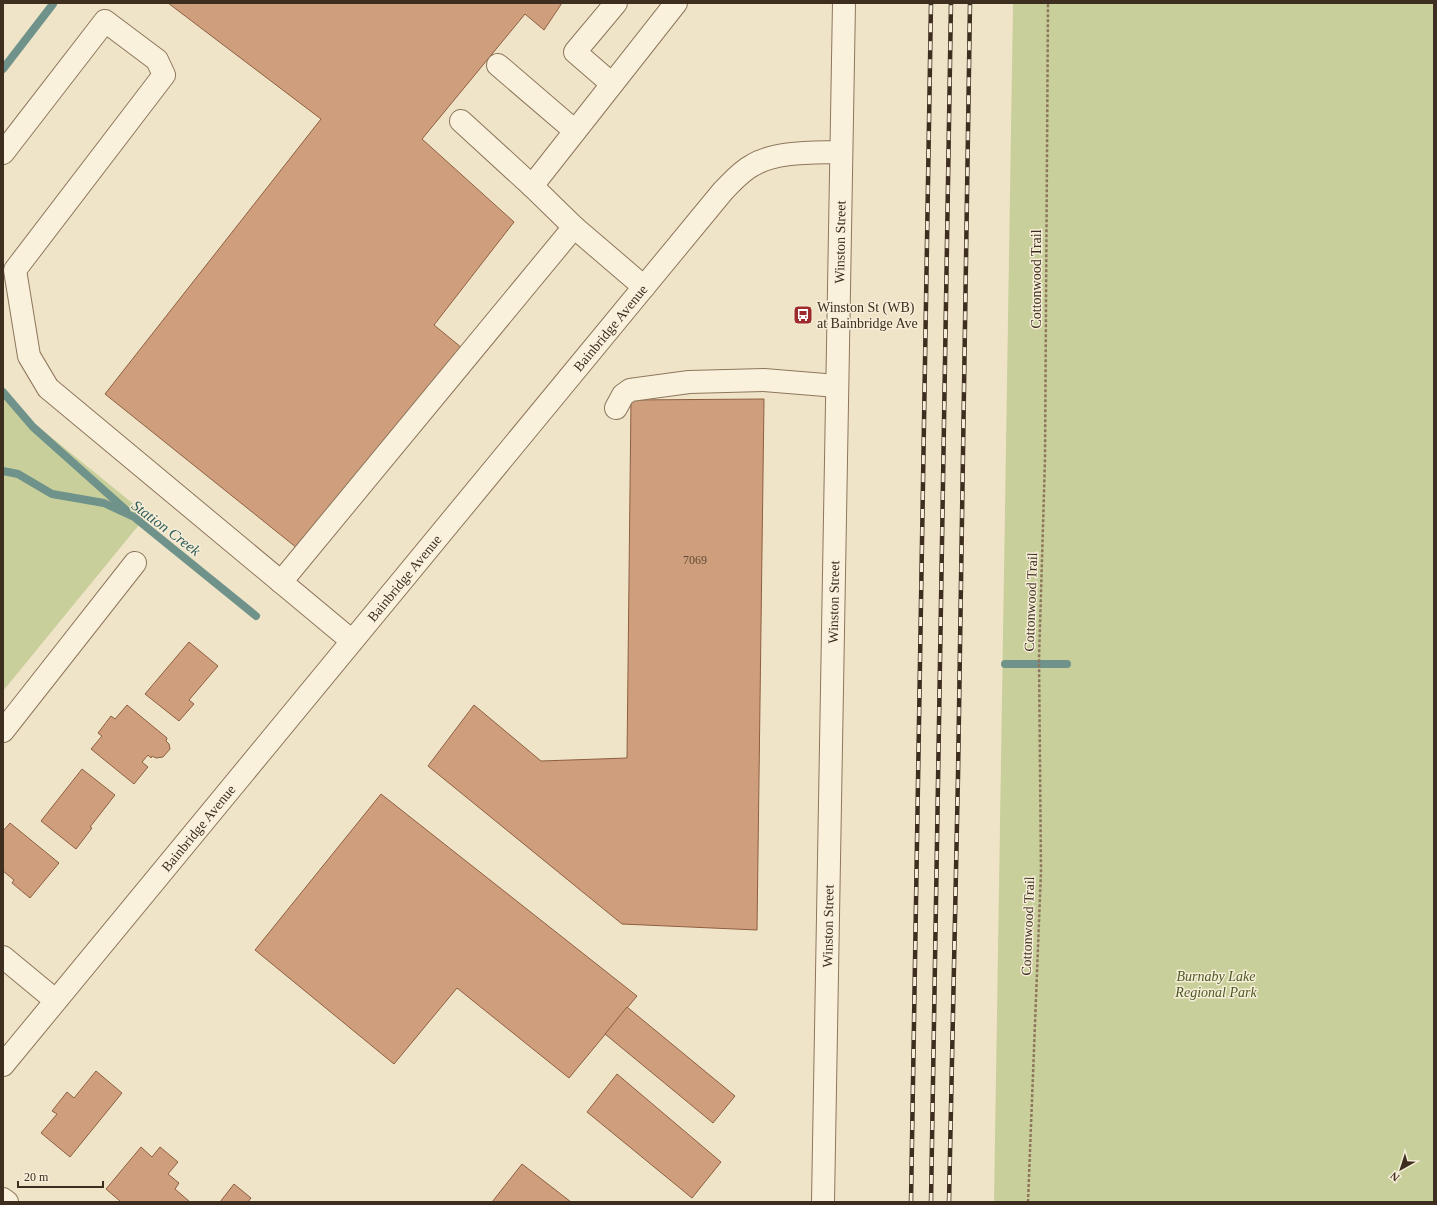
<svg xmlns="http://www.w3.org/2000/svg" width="1437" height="1205" viewBox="0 0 1437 1205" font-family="'Times New Roman',serif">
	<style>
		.green { fill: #c9cf9b }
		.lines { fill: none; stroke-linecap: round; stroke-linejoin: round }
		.stream { stroke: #6f938a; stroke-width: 8 }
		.building { fill: #cf9f7d; stroke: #8d5f41 }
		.minor-casing { stroke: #8d765c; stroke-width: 24 }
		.path { stroke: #8d765c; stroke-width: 2.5; stroke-dasharray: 3 2; stroke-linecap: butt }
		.minor { stroke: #faf1dc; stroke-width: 22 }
		.rail-casing { stroke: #3d2e20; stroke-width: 4.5 }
		.rail { stroke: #f7eed8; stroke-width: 3; stroke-dasharray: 9; stroke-linecap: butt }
		.labels { text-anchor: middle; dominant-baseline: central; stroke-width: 3; stroke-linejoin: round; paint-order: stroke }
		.number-label { font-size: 12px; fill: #624a37 }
		.street-label { font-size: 14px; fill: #3d2e20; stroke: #f7eed8 }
		.poi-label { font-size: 14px; fill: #3d2e20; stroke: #f7eed8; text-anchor: start }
		.park-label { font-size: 14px; font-style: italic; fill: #4d5a26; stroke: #f7eed8 }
		.water-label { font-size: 15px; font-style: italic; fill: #2f5d5a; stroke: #f7eed8 }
	</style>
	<rect width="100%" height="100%" fill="#f0e4c8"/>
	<g class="green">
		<path d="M1013,3H1434V1202H994Z"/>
		<path d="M3,398L147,515L3,691Z"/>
	</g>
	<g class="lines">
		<g class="stream">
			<path d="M3,69L53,4"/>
			<path d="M3,392L33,427L126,510"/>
			<path d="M3,471L18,474L52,494L104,503L134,517L256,616"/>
			<path d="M1005,664H1067"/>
		</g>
	</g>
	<g class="building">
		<path d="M168,3H562L544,30L525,14L422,139L514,222L434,325L462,348L297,548L105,394L321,119Z"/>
		<path d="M764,399L757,930L622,924L428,766L474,705L541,761L627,758L631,400Z"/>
		<path d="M189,642L218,666L189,700L194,704L179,721L145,694Z"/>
		<path d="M127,705L167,738L166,741L169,744L170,749L163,757L156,758L152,756L151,758L148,755L142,762L148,767L134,784L91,749L102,736L98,733L111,716L115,719Z"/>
		<path d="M82,769L115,795L90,827L92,828L76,849L41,821Z"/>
		<path d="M381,794L637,996L569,1078L457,988L394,1064L255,950Z"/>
		<path d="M10,823L59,863L30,898L12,883L14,880L3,871V831Z"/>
		<path d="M627,1007L735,1096L713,1123L605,1034Z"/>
		<path d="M96,1071L122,1093L70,1157L41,1133L57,1114L52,1111L67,1092L74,1098Z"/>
		<path d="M617,1074L721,1162L692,1198L587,1112Z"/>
		<path d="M141,1147L152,1157L160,1147L178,1162L168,1174L179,1183L175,1189L190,1202H121L106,1189Z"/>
		<path d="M522,1164L571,1202H492Z"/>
		<path d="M234,1184L251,1198L248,1202H220Z"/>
	</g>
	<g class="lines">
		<defs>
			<g id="minor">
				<path d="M498,65L575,131"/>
				<path d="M612,84L575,52L616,3"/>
				<path d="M461,121L532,186L574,227"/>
				<path d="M3,153L105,21L157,60L164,75L15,270L29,356L48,388L352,641"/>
				<path d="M532,186L676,3"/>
				<path d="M616,408L623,395L630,390L689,382L764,380L837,386"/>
				<path d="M281,582L574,227L644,287"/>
				<path d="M3,731L135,563"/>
				<path d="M3,957L55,1000"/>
				<path id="s1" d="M3,1065L723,191C732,182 741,171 753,165C776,151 814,153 841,152"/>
				<path d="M3,1199L7,1202"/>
				<path id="s2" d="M823,1202L844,3"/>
			</g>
		</defs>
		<use href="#minor" class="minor-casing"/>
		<path class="path" d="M1028,1202L1041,871L1039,659L1045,459L1048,3"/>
		<use href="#minor" class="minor"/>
		<defs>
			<g id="rail">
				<path d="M911,1202L931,3"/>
				<path d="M931,1202L951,3"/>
				<path d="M949,1202L958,776L970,3"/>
			</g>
		</defs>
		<use href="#rail" class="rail-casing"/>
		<use href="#rail" class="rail"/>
	</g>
	<defs>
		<symbol id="bus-square" viewBox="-11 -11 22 22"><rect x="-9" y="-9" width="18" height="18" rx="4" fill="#9e2a2b" stroke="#f7eed8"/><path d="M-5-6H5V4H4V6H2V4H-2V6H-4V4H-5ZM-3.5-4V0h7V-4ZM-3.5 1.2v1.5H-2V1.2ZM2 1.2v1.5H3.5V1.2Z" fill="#fff"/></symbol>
	</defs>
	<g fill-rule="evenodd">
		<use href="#bus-square" x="792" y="304" width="22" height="22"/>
	</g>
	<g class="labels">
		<g class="number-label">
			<text x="695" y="560">7069</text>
		</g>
		<g class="street-label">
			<text stroke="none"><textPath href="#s2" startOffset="960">Winston Street</textPath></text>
			<text transform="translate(1036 279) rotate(-90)">Cottonwood Trail</text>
			<text stroke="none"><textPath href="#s1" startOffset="955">Bainbridge Avenue</textPath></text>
			<text stroke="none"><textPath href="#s1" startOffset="631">Bainbridge Avenue</textPath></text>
			<text stroke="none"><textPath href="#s2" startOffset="600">Winston Street</textPath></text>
			<text transform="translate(1031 602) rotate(-88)">Cottonwood Trail</text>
			<text stroke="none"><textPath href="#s1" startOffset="307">Bainbridge Avenue</textPath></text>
			<text stroke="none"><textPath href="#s2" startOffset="276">Winston Street</textPath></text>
			<text transform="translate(1028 926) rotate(-88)">Cottonwood Trail</text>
		</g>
		<g class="poi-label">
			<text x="817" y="307">Winston St (WB)<tspan x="817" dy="16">at Bainbridge Ave</tspan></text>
		</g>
		<g class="park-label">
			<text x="1216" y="976">Burnaby Lake<tspan x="1216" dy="16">Regional Park</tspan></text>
		</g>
		<g class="water-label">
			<text transform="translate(166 528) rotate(37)">Station Creek</text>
		</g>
	</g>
	<rect width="1437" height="1205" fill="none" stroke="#3d2e20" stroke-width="8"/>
	<g transform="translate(1401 1169) rotate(219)" stroke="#f7eed8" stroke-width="3" paint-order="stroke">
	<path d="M0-3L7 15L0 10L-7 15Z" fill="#3d2e20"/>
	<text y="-6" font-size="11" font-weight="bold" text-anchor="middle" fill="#3d2e20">N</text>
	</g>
	<path d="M18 1181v6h85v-6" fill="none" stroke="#3d2e20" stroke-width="2"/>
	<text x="24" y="1181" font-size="12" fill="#3d2e20" stroke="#f7eed8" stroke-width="3" paint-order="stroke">20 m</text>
</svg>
